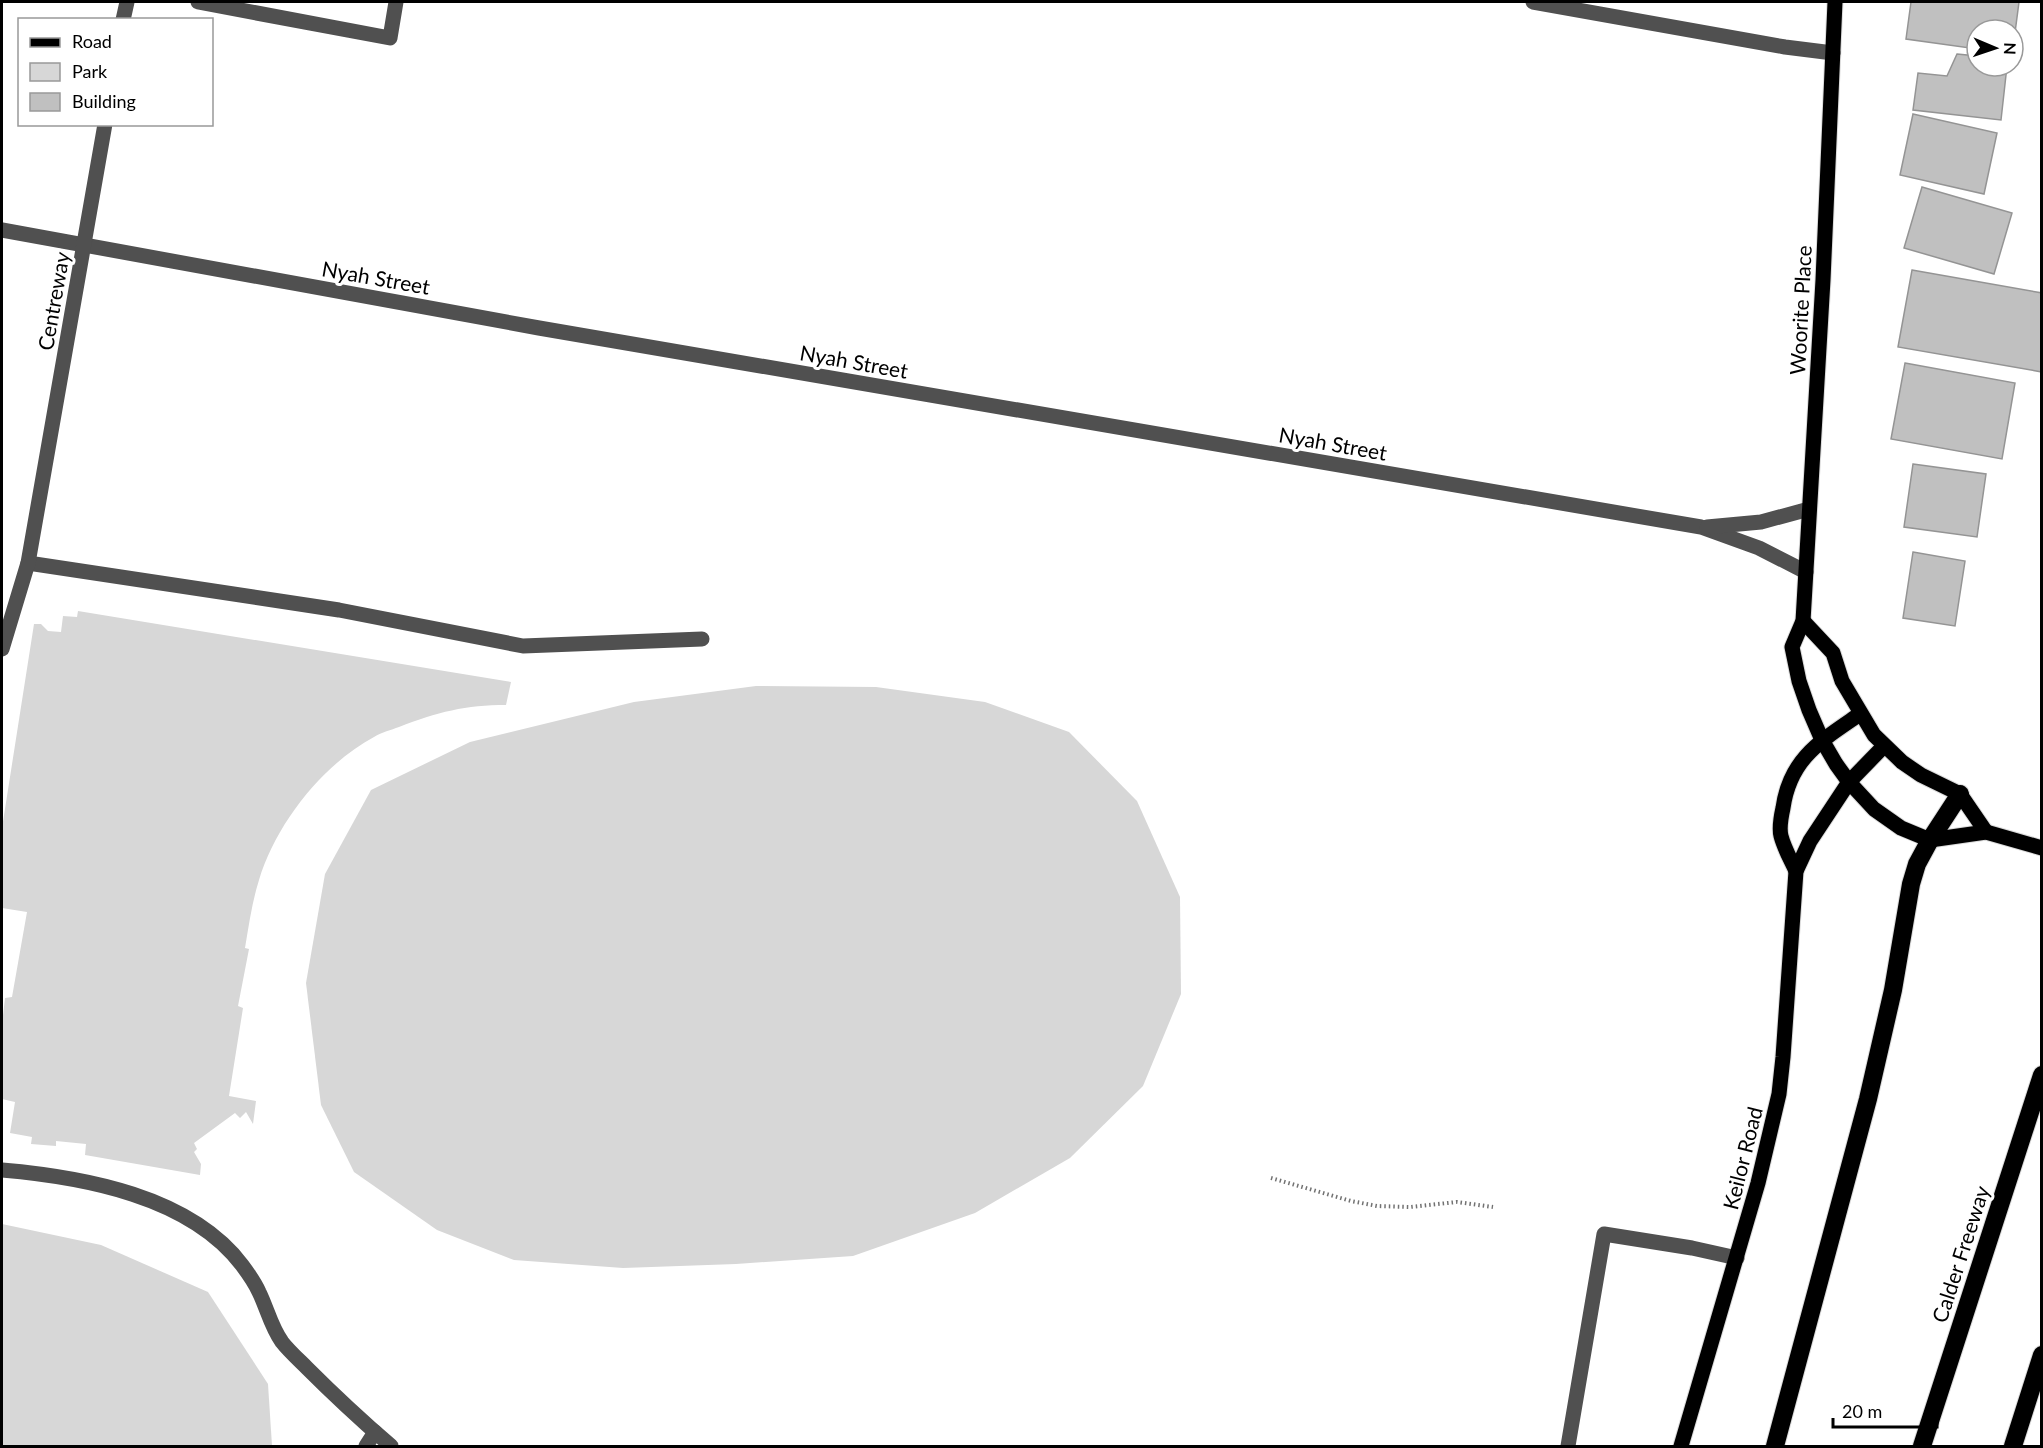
<svg xmlns="http://www.w3.org/2000/svg" width="2043" height="1448" viewBox="0 0 2043 1448" font-family="Lato,sans-serif">
	<style>
		.green { fill: #d7d7d7 }
		.building { fill: #c0c0c0; stroke: #949494; stroke-width: 1.5 }
		.lines { fill: none; stroke-linecap: round; stroke-linejoin: round }
		.major-casing { stroke: #dbdbdb; stroke-width: 17 }
		.highway-casing { stroke: #dbdbdb; stroke-width: 20 }
		.path { stroke: #727272; stroke-width: 4; stroke-dasharray: 1.5 3; stroke-linecap: butt }
		.minor { stroke: #505050; stroke-width: 15 }
		.major { stroke: #000; stroke-width: 15 }
		.highway { stroke: #000; stroke-width: 18 }
		.labels { text-anchor: middle; dominant-baseline: central; stroke-width: 6; stroke-linejoin: round; paint-order: stroke }
		.street-label { font-size: 21px; fill: #000; stroke: #fff }
	</style>
	<rect width="100%" height="100%" fill="#fff"/>
	<g class="green">
		<path d="M78,611L511,682L506,705C466,705 437,712 399,727C391,730 382,732 374,737C322,765 276,824 259,880C252,902 249,925 245,948L249,949L238,1006L243,1008L229,1096L256,1101L253,1124L246,1112L240,1118L235,1113L194,1143L197,1149L194,1152L201,1164L200,1175L85,1155L86,1144L56,1141V1146L31,1144L32,1137L10,1133L15,1102L2,1099V1024L5,998L12,997L27,912L2,908V828L34,624H41L48,631L61,632L63,616L77,617Z"/>
		<path d="M756,686L876,687L985,702L1069,732L1137,801L1180,897L1181,994L1143,1086L1070,1158L975,1213L853,1256L736,1264L623,1268L514,1260L437,1230L354,1172L321,1105L306,983L325,874L371,790L470,742L634,702Z"/>
		<path d="M2,1224L101,1245L208,1292L268,1384L272,1446H2Z"/>
	</g>
	<g class="building">
		<path d="M1911,2H2019L2013,48V30H1977V49L1906,39Z"/>
		<path d="M1957,54L1977,56V66H2007L2001,120L1913,110L1918,73L1947,76Z"/>
		<path d="M1913,114L1997,133L1984,194L1900,175Z"/>
		<path d="M1922,187L2012,213L1994,274L1904,248Z"/>
		<path d="M1912,270L2042,293V372L1898,347Z"/>
		<path d="M1905,363L2015,383L2002,459L1891,439Z"/>
		<path d="M1913,464L1986,474L1977,537L1904,527Z"/>
		<path d="M1913,552L1965,561L1955,626L1903,618Z"/>
	</g>
	<g class="lines">
		<defs>
			<g id="major">
				<path d="M1835,2L1823,280L1803,621L1792,647L1799,681L1809,710L1822,740L1836,764L1849,782L1874,809L1901,828L1930,840L1986,832L2042,848"/>
				<path d="M1803,621L1833,653L1842,681L1874,735L1902,762L1921,775L1960,794L1986,832"/>
				<path d="M1796,871C1791,860 1784,848 1781,836C1779,828 1781,817 1783,808C1790,758 1821,741 1860,714"/>
				<path d="M1681,1446L1758,1183L1779,1094L1783,1057L1796,871L1810,841L1849,782L1884,746"/>
			</g>
			<g id="highway">
				<path d="M1775,1446L1868,1099L1893,990L1911,884L1917,864L1930,840L1960,794"/>
				<path d="M1922,1446L2042,1075"/>
				<path d="M2013,1446L2042,1355"/>
			</g>
		</defs>
		<use href="#major" class="major-casing"/>
		<use href="#highway" class="highway-casing"/>
		<path class="path" d="M1271,1178L1351,1201L1377,1206L1410,1207L1457,1202L1493,1207"/>
		<g class="minor">
			<path d="M198,2L390,38L396,2"/>
			<path d="M1533,2L1785,47L1833,53"/>
			<path d="M123,20L127,2"/>
			<path d="M2,230L539,328L1701,527L1759,548L1806,572"/>
			<path d="M1707,527L1761,522L1809,509"/>
			<path d="M28,563L339,610L523,646L702,639"/>
			<path d="M2,649L28,563L105,124"/>
			<path d="M2,1170C83,1177 190,1196 242,1265C248,1273 255,1283 259,1292C267,1308 271,1327 282,1342C289,1351 299,1360 307,1368C334,1395 362,1421 391,1446"/>
			<path d="M366,1446L375,1432"/>
			<path d="M1568,1446L1604,1234L1692,1248L1737,1258"/>
		</g>
		<use href="#major" class="major"/>
		<use href="#highway" class="highway"/>
	</g>
	<g class="labels">
		<g class="street-label">
			<text transform="translate(376 277) rotate(10)">Nyah Street</text>
			<text transform="translate(53 301) rotate(-80)">Centreway</text>
			<text transform="translate(1800 310) rotate(-87)">Woorite Place</text>
			<text transform="translate(854 361) rotate(10)">Nyah Street</text>
			<text transform="translate(1333 443) rotate(10)">Nyah Street</text>
			<text transform="translate(1742 1158) rotate(-76)">Keilor Road</text>
			<text transform="translate(1960 1254) rotate(-72)">Calder Freeway</text>
		</g>
	</g>
	<rect width="2043" height="1448" fill="none" stroke="#000000" stroke-width="6"/>
	<rect x="18" y="18" width="195" height="108" fill="#ffffff" stroke="#999999" stroke-width="1.5"/>
	<rect x="30" y="38" width="30" height="9" fill="#000000" stroke="#999999" stroke-width="1.5"/>
	<text x="72" y="48" font-size="18" fill="#000000">Road</text>
	<rect x="30" y="63" width="30" height="18" fill="#d7d7d7" stroke="#999999" stroke-width="1.5"/>
	<text x="72" y="78" font-size="18" fill="#000000">Park</text>
	<rect x="30" y="93" width="30" height="18" fill="#c0c0c0" stroke="#999999" stroke-width="1.5"/>
	<text x="72" y="108" font-size="18" fill="#000000">Building</text>
	<g transform="translate(1995 48) rotate(92)"><circle r="28" fill="#ffffff" stroke="#999999" stroke-width="1.5"/>
	<path d="M0-4.5L10 22L0 15L-10 22Z" fill="#000000"/>
	<text y="-9" font-size="16" font-weight="bold" text-anchor="middle" fill="#000000">N</text>
	</g>
	<path d="M1833 1418v9h104v-9" fill="none" stroke="#000000" stroke-width="3"/>
	<text x="1842" y="1418" font-size="18" fill="#000000" stroke="#ffffff" stroke-width="4.5" paint-order="stroke">20 m</text>
</svg>
